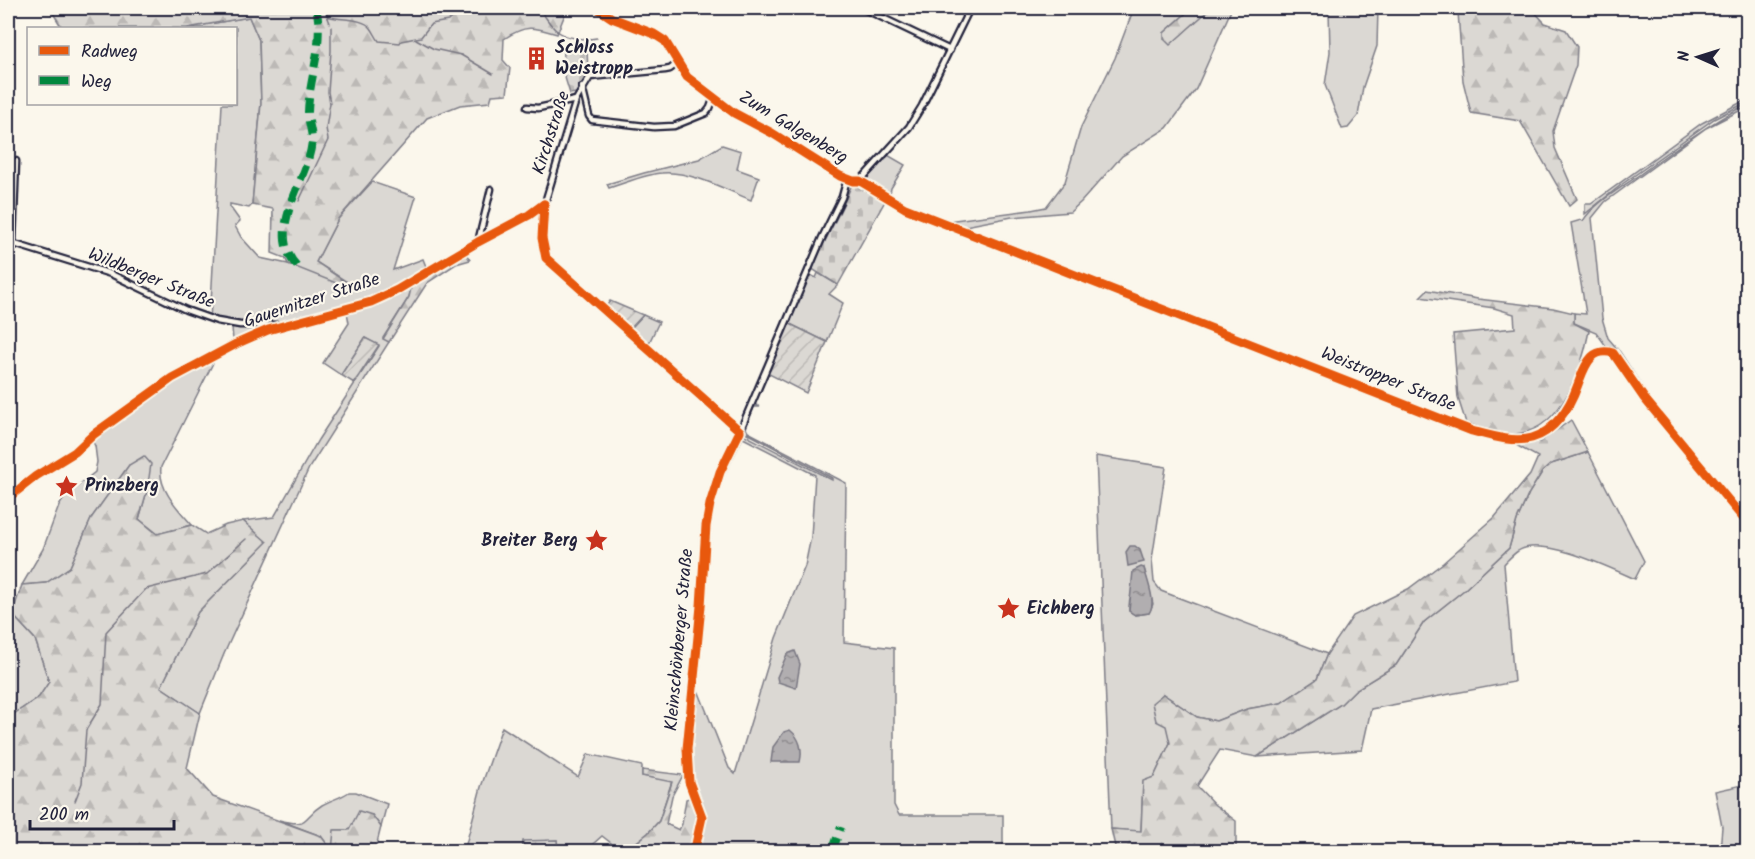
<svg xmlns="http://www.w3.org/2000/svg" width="1755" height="859" viewBox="0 0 1755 859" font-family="Kalam,sans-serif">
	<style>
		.grass { fill: #dbd8d3; stroke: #7e7d87; stroke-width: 1.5; fill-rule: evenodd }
		.forest { fill: url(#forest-firs); stroke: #7e7d87; stroke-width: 1.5 }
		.cemetery { fill: url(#cemetery-stones); stroke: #7e7d87; stroke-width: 1.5 }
		.garden { fill: url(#garden-furrows); stroke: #7e7d87; stroke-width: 1.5 }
		.water { fill: url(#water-ripples); stroke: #787681; stroke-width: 1.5 }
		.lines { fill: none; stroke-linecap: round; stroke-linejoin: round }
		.stream { stroke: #787681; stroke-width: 1.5 }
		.minor-casing { stroke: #22223b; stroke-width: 9 }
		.tertiary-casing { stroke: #22223b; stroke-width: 10 }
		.minor { stroke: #fbf7ec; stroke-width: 4.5 }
		.tertiary { stroke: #fbf7ec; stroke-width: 6 }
		.quiet { stroke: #00873e; stroke-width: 8; stroke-dasharray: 15 8; stroke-linecap: butt }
		.cycleway-casing { stroke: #fbf7ec; stroke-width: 13 }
		.cycleway { stroke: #e8590c; stroke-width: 9 }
		.labels { text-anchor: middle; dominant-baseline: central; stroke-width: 4.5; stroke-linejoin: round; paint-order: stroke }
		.poi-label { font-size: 18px; font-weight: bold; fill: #22223b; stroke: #fbf7ec; text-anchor: start }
		.street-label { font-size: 18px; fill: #22223b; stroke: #fbf7ec }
	</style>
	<defs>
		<pattern id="forest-firs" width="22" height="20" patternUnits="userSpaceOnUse" patternTransform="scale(1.5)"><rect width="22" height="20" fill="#dbd8d3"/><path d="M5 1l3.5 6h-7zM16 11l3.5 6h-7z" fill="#bcb9b6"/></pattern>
		<pattern id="cemetery-stones" width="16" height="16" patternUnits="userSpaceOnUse" patternTransform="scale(1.5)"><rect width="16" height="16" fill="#dbd8d3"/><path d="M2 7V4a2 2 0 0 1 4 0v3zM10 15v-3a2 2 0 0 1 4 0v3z" fill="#bcb9b6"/></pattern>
		<pattern id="garden-furrows" width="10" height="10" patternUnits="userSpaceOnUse" patternTransform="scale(1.5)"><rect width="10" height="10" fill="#dbd8d3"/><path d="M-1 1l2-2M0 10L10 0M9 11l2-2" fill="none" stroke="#bcb9b6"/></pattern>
		<pattern id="water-ripples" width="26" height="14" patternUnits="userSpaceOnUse" patternTransform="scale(1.5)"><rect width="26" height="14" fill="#b1aeb0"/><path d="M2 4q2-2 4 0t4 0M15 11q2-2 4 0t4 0" fill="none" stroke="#908d90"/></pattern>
	</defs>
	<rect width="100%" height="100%" fill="#fbf7ec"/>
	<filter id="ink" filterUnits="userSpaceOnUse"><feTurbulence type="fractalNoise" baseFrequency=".0167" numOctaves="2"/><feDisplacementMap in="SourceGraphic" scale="12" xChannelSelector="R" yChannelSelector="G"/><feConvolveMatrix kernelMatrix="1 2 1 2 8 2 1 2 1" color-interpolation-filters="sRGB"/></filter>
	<g filter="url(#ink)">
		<g class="grass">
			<path d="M1134,8H1192L1164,33L1170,44L1211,8H1232L1196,89L1167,128L1122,156L1081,202L1070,212L1012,217L960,227L913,210L865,181L866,177L882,158L885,160L886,159L885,156L886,154L905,165L891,188L890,194L914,209L947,221L1031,210L1046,207L1065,182L1081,127L1115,58Z"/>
			<path d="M1329,8L1357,10L1358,8H1378L1377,46L1363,87L1358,116L1348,128L1342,129L1325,85L1330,52Z"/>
			<path d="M249,17L259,40L261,103L252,205L249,208L230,204V207L240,221L235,226L241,237L260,258L288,264L347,282L316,262L338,219L372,182L416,197L393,270L423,259L427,269L395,288L368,301L333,310L233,341L232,327L210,321L222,104H236V28H187Z"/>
			<path d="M1747,99V102L1714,119L1621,185L1585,214V204H1591L1702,123Z"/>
			<path d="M1747,104V107L1706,128L1605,202L1592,218L1602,318L1608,338L1620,352L1648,395L1747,518V522L1660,415L1631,375L1618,353L1606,346L1596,332L1574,323V313L1586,314L1571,223L1581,220L1583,221C1593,203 1626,185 1643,172C1677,147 1710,123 1747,104Z"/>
			<path d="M722,145L741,151L737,169L759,177L751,200C727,190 689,170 662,173C645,174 626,183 609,188L607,184L644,173L699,159Z"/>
			<path d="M818,273L838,285L829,294L843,303L827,342L788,323L807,278L809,274L816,278Z"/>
			<path d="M412,284L409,297L383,338L389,342L309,468L224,654L200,713L161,687L198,612L266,542L243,521L274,517L318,440L379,346L365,338L341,375L323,363L349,323L347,312L374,305Z"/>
			<path d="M643,315L659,322L648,345L630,329Z"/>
			<path d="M211,352L214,361L161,467C158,489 178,509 192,525L158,534L139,519L147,491L129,465L92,517L70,567L46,583L22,585L43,549L59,506L66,495L95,472L97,462L95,446L88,432L173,372Z"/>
			<path d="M754,404L760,407H754L746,428L748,432L846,483L844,642L894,648V805L899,815H1003V851H693L700,842L705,819L691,782L688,757L690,738L709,516L722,473L741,433L832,480V478L745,432L744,427ZM743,438L815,475L811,537L805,566L776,638L735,774L729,768L696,685L712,516L720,484Z"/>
			<path d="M1588,452L1644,561L1635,579C1610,568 1542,535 1518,551C1513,554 1508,560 1504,564L1514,682L1371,709L1362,750L1257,757L1341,704L1355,690L1396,665L1424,622L1464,590L1509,548L1517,520L1529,493L1542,472L1551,464Z"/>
			<path d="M1096,456L1166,467L1152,560L1154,582L1161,591L1327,654L1317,679L1281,703L1247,709L1216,721L1197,717L1163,694L1170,743L1154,777L1143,782L1141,832L1111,829ZM1144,568L1153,604L1149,613L1135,615L1129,611C1128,594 1136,583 1144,568Z"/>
			<path d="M12,614L35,639L49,682L39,697L8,718V627Z"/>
			<path d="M502,727L578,777L588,754L642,766V776L672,781L659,821L648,833L625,851H602L611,843L602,836L585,851H558L557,840L523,842V851L464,852L481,787Z"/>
			<path d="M1747,784V851H1720L1722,827L1715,791Z"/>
			<path d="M349,792H356L387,804L381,827L372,815L349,830H335L332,851L321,836L279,820C311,828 301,818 322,805C331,800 340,798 349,792Z"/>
		</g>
		<g class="forest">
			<path d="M50,8H553L565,14L557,34C534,27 526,24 504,39L503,60L510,68L507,94L492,95L490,102L460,105L427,118L338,219L316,262L347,283L346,287L288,264L285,258L272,253L273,209L252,205L261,103L259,40L249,17L187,28H62Z"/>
			<path d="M1192,8H1211L1170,45L1164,39V33Z"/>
			<path d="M1438,8H1531L1545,23L1566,30L1577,47L1576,65L1553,131L1555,148L1577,199L1569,206L1520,121L1471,113L1463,81L1458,12Z"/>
			<path d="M465,252L470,260L456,264L427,283L389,342L383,339L409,297L412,284Z"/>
			<path d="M1427,290L1478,299L1553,308L1574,313V323L1589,331C1582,368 1563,426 1521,433C1502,437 1483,428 1466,423L1458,398L1453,334L1515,328L1514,314L1494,308L1420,297Z"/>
			<path d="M1571,420L1588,452L1551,464L1542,472L1529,493L1517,520L1509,548L1464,590L1424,622L1396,665L1355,690L1341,704L1257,757L1220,750L1197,786L1215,805L1236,821V851H1116L1111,829L1141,831L1143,781L1154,777L1170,743L1166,726L1156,721L1152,703L1163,694L1197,717L1216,721L1247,709L1281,703L1317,679L1327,654L1353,616L1408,589L1443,563L1494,518L1530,475L1538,457L1514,444L1540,442Z"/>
			<path d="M144,456L151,464L147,491L139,519L157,534L192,525L206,534L226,525L243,521L267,542L198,612L161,687L200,713L187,768L213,797L321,836L332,851L334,830H349L359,811L372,815L381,827L375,851H8V718L39,697L49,682L35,639L12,614L22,585L46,583L70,567L92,517L129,465Z"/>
			<path d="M642,770L683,775L672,796L666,824L679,830L682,824L686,799L692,797L700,819L689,847L679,851L625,852L648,833L659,821L672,782L642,776Z"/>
			<path d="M557,840L558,851H523V841Z"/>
		</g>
		<g class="cemetery">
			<path d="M587,49L588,74L576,93L570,94L563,71L564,51Z"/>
			<path d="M852,184L885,201L838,285L812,269C824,240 841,213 852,184Z"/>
		</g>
		<g class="garden">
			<path d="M8,167L13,168L10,239H8Z"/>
			<path d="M610,301L643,315L630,329L605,308Z"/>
			<path d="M788,323L827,342L806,393L767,373Z"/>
			<path d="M365,338L379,345L354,383L341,375Z"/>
		</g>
		<g class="water">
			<path d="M1130,546H1135L1140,550L1144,562L1128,566L1126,552Z"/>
			<path d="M1141,567L1144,568C1147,580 1157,603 1149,613L1135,615L1129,611L1133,571Z"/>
			<path d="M795,651L800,664L796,688L778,682L777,677L787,654Z"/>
			<path d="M790,730C800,738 803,750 800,762H771L773,747L784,732Z"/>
		</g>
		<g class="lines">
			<g class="stream">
				<path d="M324,8L330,23"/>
				<path d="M513,8L519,10L528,8"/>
				<path d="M537,8C545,14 548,23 556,30C566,39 584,40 597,38"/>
				<path d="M328,16C341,21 362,17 371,28C374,32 376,37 379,41L400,43L401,41L421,37L431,24L448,21L463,8"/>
				<path d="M416,39L434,49L461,55L493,74"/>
				<path d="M299,201L328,140L326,128L330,103L328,92L331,51V27"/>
				<path d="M75,801L82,783L86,730L102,704L106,632L146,589L207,574L246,539"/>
			</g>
			<defs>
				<g id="minor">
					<path d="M862,8L950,50"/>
					<path d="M582,87L589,116L592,120L654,127L674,126L706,113L710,108L714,97"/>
					<path d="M527,107L538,108L576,100"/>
					<path d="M860,181L909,127L922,106L970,8"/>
					<path d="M8,242L111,274L186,310L217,321L240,325H277"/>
					<path d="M478,242L491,189"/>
					<path d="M13,243L16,161"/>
					<path d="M568,277L546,258L544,254L542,238L544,206L576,100L590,77L665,70L670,69L678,63"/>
					<path d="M8,498L36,476L75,452L94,434L172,378L236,344L268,330L371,302L397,290L478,242L529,215L544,204"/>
					<path d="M688,852L696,844L702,817L689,782L687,749L701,606L705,536L710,504L720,472L740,431L822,238L842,197L847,179"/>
				</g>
				<path id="tertiary" d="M597,8L612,18L654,34L665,41L687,77L734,113L772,133L840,176L853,181H860L905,208L1472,431C1491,436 1512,443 1532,438C1554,432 1570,407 1577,387C1581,377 1584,365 1592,357C1598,351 1606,351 1613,353L1644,398L1748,524"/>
			</defs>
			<use href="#minor" class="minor-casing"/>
			<use href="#tertiary" class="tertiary-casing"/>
			<use href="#minor" class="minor"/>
			<use href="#tertiary" class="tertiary"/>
			<g class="quiet">
				<path d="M297,266C263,230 310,179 312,140C312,131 308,122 308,112C309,77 325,43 316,8"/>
				<path d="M832,852L841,827"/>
			</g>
			<defs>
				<g id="cycleway">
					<path d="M597,8L612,18L654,34L665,41L687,77L734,113L772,133L840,176L853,181H860L905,208L1472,431C1491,436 1512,443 1532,438C1554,432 1570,407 1577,387C1581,377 1584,365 1592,357C1598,351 1606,351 1613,353L1644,398L1748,524"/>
					<path d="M544,204L542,238L546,258L740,431L720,472L710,504L706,526L701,606L687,749L689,782L702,817L696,844L688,852"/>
					<path d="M8,498L36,476L75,452L94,434L172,378L236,344L268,330L371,302L397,290L478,242L529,215L544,204"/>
				</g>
			</defs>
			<use href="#cycleway" class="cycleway-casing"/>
			<use href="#cycleway" class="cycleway"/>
		</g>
	</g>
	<defs>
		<symbol id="building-bare" viewBox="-9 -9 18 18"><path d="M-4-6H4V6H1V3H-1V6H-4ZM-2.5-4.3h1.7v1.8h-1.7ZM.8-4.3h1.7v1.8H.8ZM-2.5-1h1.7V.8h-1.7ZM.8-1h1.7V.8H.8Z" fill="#c8321e" stroke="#fbf7ec" stroke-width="2.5" paint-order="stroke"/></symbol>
		<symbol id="sight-bare" viewBox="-9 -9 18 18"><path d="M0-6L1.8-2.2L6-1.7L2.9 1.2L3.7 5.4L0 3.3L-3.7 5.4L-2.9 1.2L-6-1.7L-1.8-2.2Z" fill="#c8321e" stroke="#fbf7ec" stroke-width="2.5" paint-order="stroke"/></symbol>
	</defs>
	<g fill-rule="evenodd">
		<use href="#building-bare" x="520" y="42" width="33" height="33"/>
		<use href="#sight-bare" x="50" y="470" width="33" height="33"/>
		<use href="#sight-bare" x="580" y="524" width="33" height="33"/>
		<use href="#sight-bare" x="992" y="592" width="33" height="33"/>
	</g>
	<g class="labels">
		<g class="poi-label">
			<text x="555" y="48">Schloss<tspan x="555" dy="21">Weistropp</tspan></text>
			<text x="85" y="486">Prinzberg</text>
			<text x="578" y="541" text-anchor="end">Breiter Berg</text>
			<text x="1027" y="609">Eichberg</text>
		</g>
		<g class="street-label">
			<text transform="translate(793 128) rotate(31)">Zum Galgenberg</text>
			<text transform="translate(552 133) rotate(-72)">Kirchstraße</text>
			<text transform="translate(151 279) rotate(22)">Wildberger Straße</text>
			<text transform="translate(312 301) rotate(-18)">Gauernitzer Straße</text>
			<text transform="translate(1388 380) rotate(22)">Weistropper Straße</text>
			<text transform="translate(680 640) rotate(-85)">Kleinschönberger Straße</text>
		</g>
	</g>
	<rect width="1755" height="859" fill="none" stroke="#fbf7ec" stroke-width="30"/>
	<rect x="15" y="15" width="1725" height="829" fill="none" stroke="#22223b" stroke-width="2" filter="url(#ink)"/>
	<rect x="27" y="27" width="210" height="78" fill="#fbf7ec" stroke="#a4a2a5" stroke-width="1.5"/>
	<rect x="39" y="46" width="30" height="9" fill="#e8590c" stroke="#a4a2a5" stroke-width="1.5"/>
	<text x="81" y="57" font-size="18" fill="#22223b">Radweg</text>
	<rect x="39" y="76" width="30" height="9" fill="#00873e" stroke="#a4a2a5" stroke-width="1.5"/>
	<text x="81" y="87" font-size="18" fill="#22223b">Weg</text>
	<g transform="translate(1698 57) rotate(273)" stroke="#fbf7ec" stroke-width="4.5" paint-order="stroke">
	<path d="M0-4.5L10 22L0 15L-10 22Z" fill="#22223b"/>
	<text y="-9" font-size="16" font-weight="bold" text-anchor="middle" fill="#22223b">N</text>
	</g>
	<path d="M30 820v9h144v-9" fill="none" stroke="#22223b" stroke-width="3"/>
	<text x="39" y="820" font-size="18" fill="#22223b" stroke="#fbf7ec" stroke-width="4.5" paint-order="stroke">200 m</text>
</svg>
